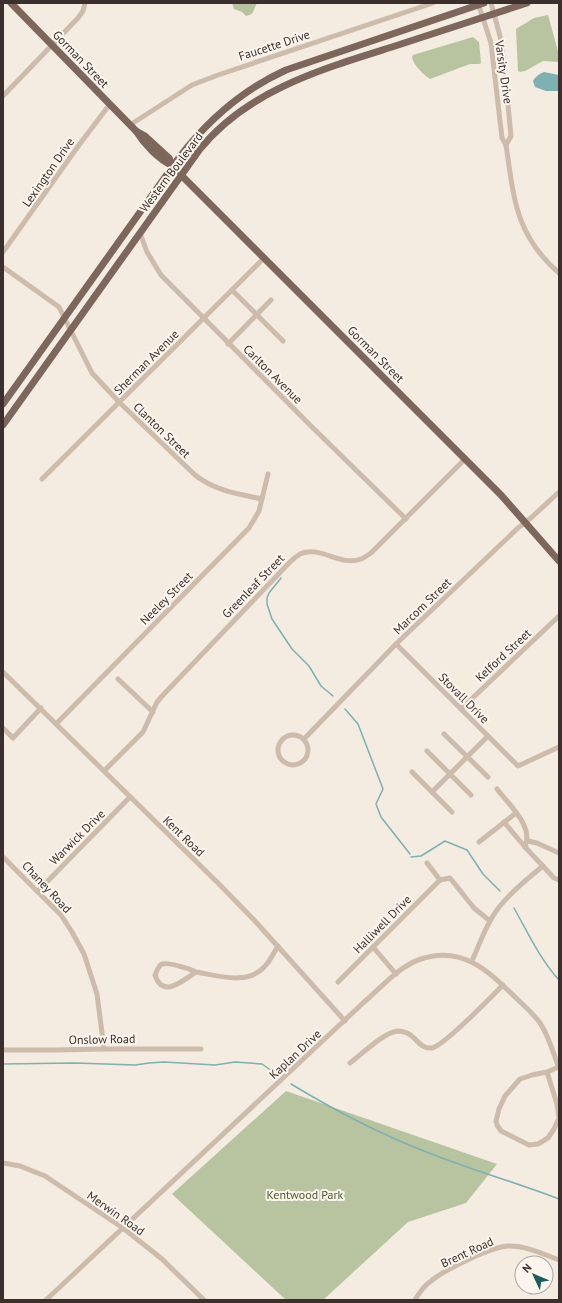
<svg xmlns="http://www.w3.org/2000/svg" width="562" height="1303" viewBox="0 0 562 1303" font-family="'PT Sans',sans-serif">
	<style>
		.green { fill: #b8c4a0 }
		.water { fill: #7fb0b2 }
		.lines { fill: none; stroke-linecap: round; stroke-linejoin: round }
		.stream { stroke: #7fb0b2; stroke-width: 1.5 }
		.minor { stroke: #cdbbac; stroke-width: 5 }
		.major { stroke: #7d675c; stroke-width: 7 }
		.labels { text-anchor: middle; dominant-baseline: central; stroke-width: 4; stroke-linejoin: round; paint-order: stroke }
		.street-label { font-size: 12px; fill: #3b302b; stroke: #fbf5ee }
		.park-label { font-size: 12px; fill: #4a5a2e; stroke: #fbf5ee }
	</style>
	<rect width="100%" height="100%" fill="#f4ebe1"/>
	<g class="green">
		<path d="M232,3H257L252,14L246,16L242,12L234,9Z"/>
		<path d="M548,15L559,55V62L543,61L525,71L520,72L518,71L516,29L534,18Z"/>
		<path d="M473,37L479,42L481,63L479,64H470L430,79C424,75 413,65 412,57L413,55Z"/>
		<path d="M286,1091L497,1164L466,1203L408,1222L323,1300H286L172,1194Z"/>
	</g>
	<path class="water" d="M544,72L559,75V91H546L535,87L533,81C536,76 539,74 544,72Z"/>
	<g class="lines">
		<g class="stream">
			<path d="M281,578L269,593L267,598V604L272,619L292,649L309,666L321,686L333,696"/>
			<path d="M345,709L358,724L383,789L376,804L381,817L410,854"/>
			<path d="M411,857L421,856L445,841L467,850L483,874L500,891"/>
			<path d="M514,908C528,933 540,959 559,980"/>
			<path d="M3,1064L75,1063L135,1065L149,1063L164,1062L215,1065L235,1062L262,1064L272,1071"/>
			<path d="M291,1084C334,1110 378,1133 424,1151C468,1169 515,1182 559,1199"/>
		</g>
		<g class="minor">
			<path d="M478,3L491,43L502,138L506,145C514,198 515,235 559,273"/>
			<path d="M491,3L500,36L504,64L511,136L506,145"/>
			<path d="M3,96L78,18L83,11L85,3"/>
			<path d="M130,125L192,85L218,75L433,3"/>
			<path d="M140,233L147,252L161,275L311,426L406,519"/>
			<path d="M3,252L79,145L110,104"/>
			<path d="M3,267L59,307L92,373L119,402L195,475C215,491 239,494 262,499"/>
			<path d="M232,290L283,341"/>
			<path d="M228,344L271,300"/>
			<path d="M42,479L264,258"/>
			<path d="M396,644L518,766L559,747"/>
			<path d="M3,672L219,884L255,921L345,1021"/>
			<path d="M118,679L153,712"/>
			<path d="M461,709L559,616"/>
			<path d="M56,724L249,528L259,511L268,474"/>
			<path d="M3,728L13,738L41,708"/>
			<path d="M444,734L488,777"/>
			<circle cx="293" cy="750" r="15"/>
			<path d="M304,739L396,644L518,528L532,517L559,492"/>
			<path d="M427,751L471,795"/>
			<path d="M104,771L143,732L157,702L164,694L290,562C293,559 297,556 300,554C321,545 340,567 361,559C364,558 368,555 371,553L465,459"/>
			<path d="M412,772L452,812"/>
			<path d="M497,789C509,805 534,826 525,847"/>
			<path d="M432,792L488,736"/>
			<path d="M504,822L525,847L554,878L559,880"/>
			<path d="M528,841L537,843L559,853"/>
			<path d="M479,842L516,813"/>
			<path d="M3,857L61,915L72,932L84,954L97,994L104,1049"/>
			<path d="M427,863L440,880L450,878L474,908L490,921"/>
			<path d="M38,891L130,797"/>
			<path d="M373,947L396,974"/>
			<path d="M472,961C480,943 487,922 500,906C512,891 528,878 543,866"/>
			<path d="M196,972C190,969 169,962 162,964C158,966 157,971 155,975C163,999 182,981 196,972C219,976 249,986 266,965C271,959 274,952 278,946"/>
			<path d="M338,982L440,880"/>
			<path d="M3,1050H55L104,1049H201"/>
			<path d="M350,1063C362,1054 384,1032 398,1031C405,1031 410,1034 414,1038C419,1043 424,1049 432,1048C445,1045 491,997 503,985"/>
			<path d="M547,1072L557,1104L559,1118L554,1129L548,1138L538,1144L529,1145L501,1131L497,1125L496,1121L499,1109L505,1096L520,1079L532,1075L547,1072L559,1067"/>
			<path d="M3,1163L20,1166L45,1176L123,1228L162,1259L204,1300"/>
			<path d="M46,1300L363,1003C381,988 399,966 421,959C462,945 488,971 515,997C523,1005 533,1013 540,1023C549,1036 553,1053 559,1068"/>
			<path d="M415,1300C419,1293 424,1286 431,1281C446,1269 490,1247 509,1246C527,1246 543,1254 559,1260"/>
		</g>
		<g class="major">
			<path d="M11,3L136,131C144,144 158,159 173,166"/>
			<path d="M136,131L145,136L169,158L173,166L181,175L501,495L559,561"/>
			<path d="M3,404L178,159C207,121 242,90 286,70L484,3"/>
			<path d="M3,425L200,149C248,90 322,69 392,47C437,32 482,18 527,3"/>
		</g>
	</g>
	<g class="labels">
		<g class="street-label">
			<text transform="translate(274 45) rotate(-18)">Faucette Drive</text>
			<text transform="translate(81 59) rotate(46)">Gorman Street</text>
			<text transform="translate(504 72) rotate(82)">Varsity Drive</text>
			<text transform="translate(48 172) rotate(-55)">Lexington Drive</text>
			<text transform="translate(171 172) rotate(-53)">Western Boulevard</text>
			<text transform="translate(376 354) rotate(45)">Gorman Street</text>
			<text transform="translate(146 362) rotate(-45)">Sherman Avenue</text>
			<text transform="translate(273 374) rotate(45)">Carlton Avenue</text>
			<text transform="translate(162 430) rotate(44)">Clanton Street</text>
			<text transform="translate(253 586) rotate(-46)">Greenleaf Street</text>
			<text transform="translate(166 598) rotate(-45)">Neeley Street</text>
			<text transform="translate(422 606) rotate(-44)">Marcom Street</text>
			<text transform="translate(503 655) rotate(-43)">Kelford Street</text>
			<text transform="translate(464 698) rotate(45)">Stovall Drive</text>
			<text transform="translate(184 836) rotate(44)">Kent Road</text>
			<text transform="translate(77 837) rotate(-45)">Warwick Drive</text>
			<text transform="translate(47 887) rotate(47)">Chaney Road</text>
			<text transform="translate(382 924) rotate(-45)">Halliwell Drive</text>
			<text transform="translate(102 1039) rotate(-1)">Onslow Road</text>
			<text transform="translate(295 1054) rotate(-43)">Kaplan Drive</text>
			<text transform="translate(116 1213) rotate(35)">Merwin Road</text>
			<text transform="translate(467 1252) rotate(-25)">Brent Road</text>
		</g>
		<g class="park-label">
			<text x="305" y="1194">Kentwood Park</text>
		</g>
	</g>
	<rect width="562" height="1303" fill="none" stroke="#3b302b" stroke-width="8"/>
	<g transform="translate(534 1275) rotate(314)"><circle r="19" fill="#fbf5ee" stroke="#aea6a0"/>
	<path d="M0-3L7 15L0 10L-7 15Z" fill="#1f5a5e"/>
	<text y="-6" font-size="11" font-weight="bold" text-anchor="middle" fill="#3b302b">N</text>
	</g>
</svg>
